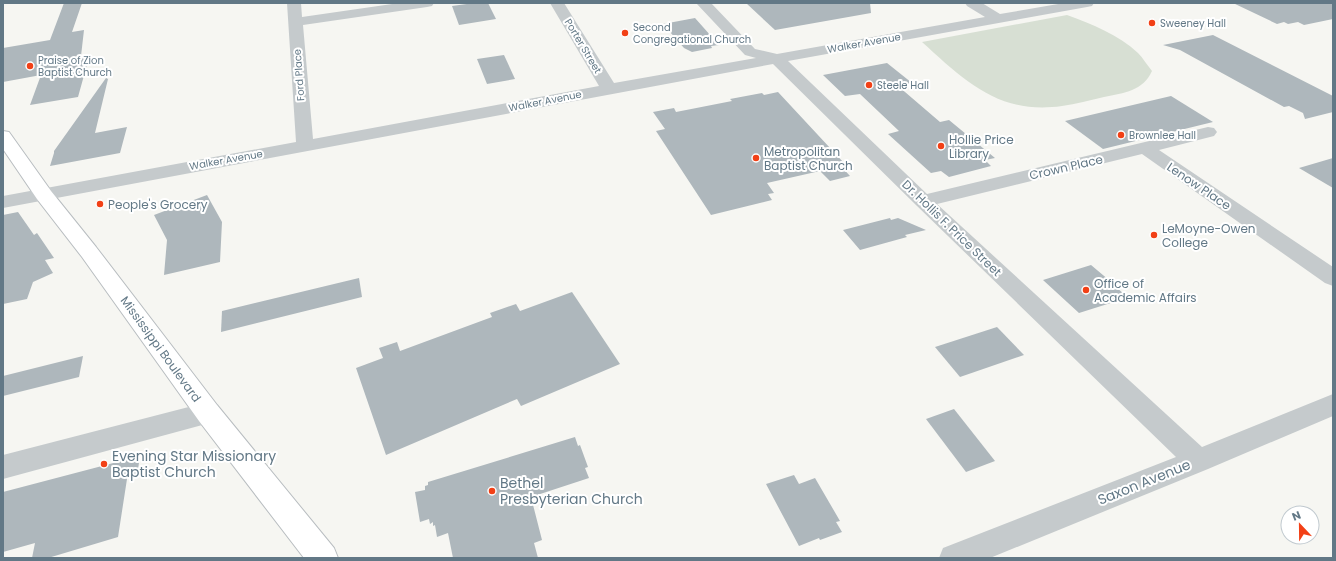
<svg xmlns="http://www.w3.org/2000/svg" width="1336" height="561" viewBox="0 0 1336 561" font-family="Poppins,sans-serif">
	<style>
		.green { fill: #d7dfd3 }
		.building { fill: #aeb7bc }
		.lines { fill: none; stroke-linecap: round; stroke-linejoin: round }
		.major-casing { stroke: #b8bdc0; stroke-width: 2 }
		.minor { fill: #c5cacc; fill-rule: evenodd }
		.major { fill: #fff; fill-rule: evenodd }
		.poi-dot { fill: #f24016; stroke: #fff; stroke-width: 1.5 }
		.labels { text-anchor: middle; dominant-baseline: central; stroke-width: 4; stroke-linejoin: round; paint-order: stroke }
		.far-poi-label { font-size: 10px; fill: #627886; stroke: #fff; text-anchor: start }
		.far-street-label { font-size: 10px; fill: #627886; stroke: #fff }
		.poi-label { font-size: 12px; fill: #627886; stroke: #fff; text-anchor: start }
		.street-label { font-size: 12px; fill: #627886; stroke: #fff }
		.near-poi-label { font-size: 14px; fill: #627886; stroke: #fff; text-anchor: start }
		.near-street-label { font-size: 14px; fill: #627886; stroke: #fff }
	</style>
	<rect width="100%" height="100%" fill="#f6f6f2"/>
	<path class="green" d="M1067,15C1092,24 1119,35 1138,53C1143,58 1147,65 1152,71C1143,91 1124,93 1104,97C1090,100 1076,104 1062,106C999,115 965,81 922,42Z"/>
	<g class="building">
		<path d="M64,3H82L72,32L84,30L81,56L90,54L78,97L30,105L41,75L3,82V48L50,40Z"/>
		<path d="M474,3H488L496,19L459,25L452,6Z"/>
		<path d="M746,3H870L871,13L775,30Z"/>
		<path d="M1233,3H1333V19L1304,25L1298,22L1288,24L1284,22L1277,24Z"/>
		<path d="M695,18L719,45L711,46L712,48L692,52L684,48L663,24Z"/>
		<path d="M1213,35L1333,96V112L1305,119L1303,113L1289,106L1284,107L1180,50L1163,45Z"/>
		<path d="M504,55L515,79L487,84L477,59Z"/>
		<path d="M887,63L912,83L898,86L940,122L949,120L995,158L985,160L991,166L949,177L941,171L931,173L888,134L899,131L860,94L845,96L823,75Z"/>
		<path d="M106,78L108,79L95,133L127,127L120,153L50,166L54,153V151Z"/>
		<path d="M778,92L844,163L839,164L850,176L830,181L820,171L767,183L774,193L768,194L772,200L711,215L656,131L665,129L653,112L674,108L676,112L732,101L730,99L762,93L764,95Z"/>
		<path d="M1171,96L1213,122L1103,149L1065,121Z"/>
		<path d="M1333,158V188L1299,168Z"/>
		<path d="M207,195L222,222L220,262L164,275L167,240L154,215Z"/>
		<path d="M18,212L34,235L37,233L54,258L45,260L53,273L33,282L27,299L3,304V215Z"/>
		<path d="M890,218L891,220L898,218L926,230L905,235L907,237L860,250L843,230Z"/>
		<path d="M1091,265L1116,286H1115L1126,296L1116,300L1117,301L1079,313L1043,280Z"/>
		<path d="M359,278L362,297L221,332L222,311Z"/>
		<path d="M572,292L620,364L521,406L517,399L386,455L356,368L383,358L379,348L397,342L400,351L492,317L490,313L516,304L520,311Z"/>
		<path d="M997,327L1024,355L960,377L935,347Z"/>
		<path d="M83,356L79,377L3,396V376Z"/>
		<path d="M954,409L995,461L966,472L926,419Z"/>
		<path d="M575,437L578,446L580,445L588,467L585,468L589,478L531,497L542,540L534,543L538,558H453L448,533L437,537L435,525L433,526V522L430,524L429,519L420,522L415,492L425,490V486L428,485V482Z"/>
		<path d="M140,456L137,476L127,479L118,537L48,558H32L35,543L3,552V492Z"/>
		<path d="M794,475L799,484L815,478L840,521L836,522L842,532L820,540L819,538L799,546L766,484Z"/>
	</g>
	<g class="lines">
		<defs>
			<path id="major" d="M3,131L9,132L51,191L96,247L217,405L334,548L338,558H304L199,421L82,257L37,199L3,149Z"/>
		</defs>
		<use href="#major" class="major-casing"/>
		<g class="minor">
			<path d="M287,3H301L302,17L399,3H434L432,6L427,7L303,25L313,139L599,86L550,3H564L614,83L756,58L745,55L696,3H711L755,49L777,54L985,17L967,6L965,3H982L1000,14L1064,3H1094L1092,6L1087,7L788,61L927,194L1208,127L1214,128L1217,132L1214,136L1159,150L1333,267V286L1325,283L1142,154L937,204L1202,447L1333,394V416L1208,469L990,558H939L943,548L1176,457L916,205L773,64L3,208V196L296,142Z"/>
			<path d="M208,402L217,405L221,413L217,421L3,479V455Z"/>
		</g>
		<use href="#major" class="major"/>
	</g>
	<g class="poi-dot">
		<circle cx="1152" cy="23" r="4"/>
		<circle cx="625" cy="33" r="4"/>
		<circle cx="30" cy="66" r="4"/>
		<circle cx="869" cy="85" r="4"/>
		<circle cx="1121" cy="135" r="4"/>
		<circle cx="941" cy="146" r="4"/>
		<circle cx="756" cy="158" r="4"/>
		<circle cx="100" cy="204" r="4"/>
		<circle cx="1154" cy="235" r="4"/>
		<circle cx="1086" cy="290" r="4"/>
		<circle cx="104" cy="464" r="4"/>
		<circle cx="492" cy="491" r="4"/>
	</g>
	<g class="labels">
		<g class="far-poi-label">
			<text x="1160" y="23">Sweeney Hall</text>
			<text x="633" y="27">Second<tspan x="633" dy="12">Congregational Church</tspan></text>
			<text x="38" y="60">Praise of Zion<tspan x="38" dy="12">Baptist Church</tspan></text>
			<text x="877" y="85">Steele Hall</text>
			<text x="1129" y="135">Brownlee Hall</text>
		</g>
		<g class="far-street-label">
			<text transform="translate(864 43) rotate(-10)">Walker Avenue</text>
			<text transform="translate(583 46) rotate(59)">Porter Street</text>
			<text transform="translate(299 75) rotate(-94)">Ford Place</text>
			<text transform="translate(545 101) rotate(-11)">Walker Avenue</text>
			<text transform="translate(226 160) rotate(-10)">Walker Avenue</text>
		</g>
		<g class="poi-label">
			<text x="949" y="139">Hollie Price<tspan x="949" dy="14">Library</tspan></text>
			<text x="764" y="151">Metropolitan<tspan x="764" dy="14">Baptist Church</tspan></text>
			<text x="108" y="204">People's Grocery</text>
			<text x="1162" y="228">LeMoyne-Owen<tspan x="1162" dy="14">College</tspan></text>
			<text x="1094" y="283">Office of<tspan x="1094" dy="14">Academic Affairs</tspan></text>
		</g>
		<g class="street-label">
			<text transform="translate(1066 167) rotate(-13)">Crown Place</text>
			<text transform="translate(1199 186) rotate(34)">Lenow Place</text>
			<text transform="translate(952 228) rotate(44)">Dr. Hollis F. Price Street</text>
			<text transform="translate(161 349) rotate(54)">Mississippi Boulevard</text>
		</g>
		<g class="near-poi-label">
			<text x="112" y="456">Evening Star Missionary<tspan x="112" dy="16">Baptist Church</tspan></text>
			<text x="500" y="483">Bethel<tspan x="500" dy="16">Presbyterian Church</tspan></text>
		</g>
		<g class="near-street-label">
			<text transform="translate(1144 482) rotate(-22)">Saxon Avenue</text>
		</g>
	</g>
	<rect width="1336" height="561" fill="none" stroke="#627886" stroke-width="8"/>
	<g transform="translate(1300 525) rotate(338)"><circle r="19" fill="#ffffff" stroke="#c0c9cf"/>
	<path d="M0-3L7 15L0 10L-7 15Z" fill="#f24016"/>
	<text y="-6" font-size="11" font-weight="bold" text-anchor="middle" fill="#627886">N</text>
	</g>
</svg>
